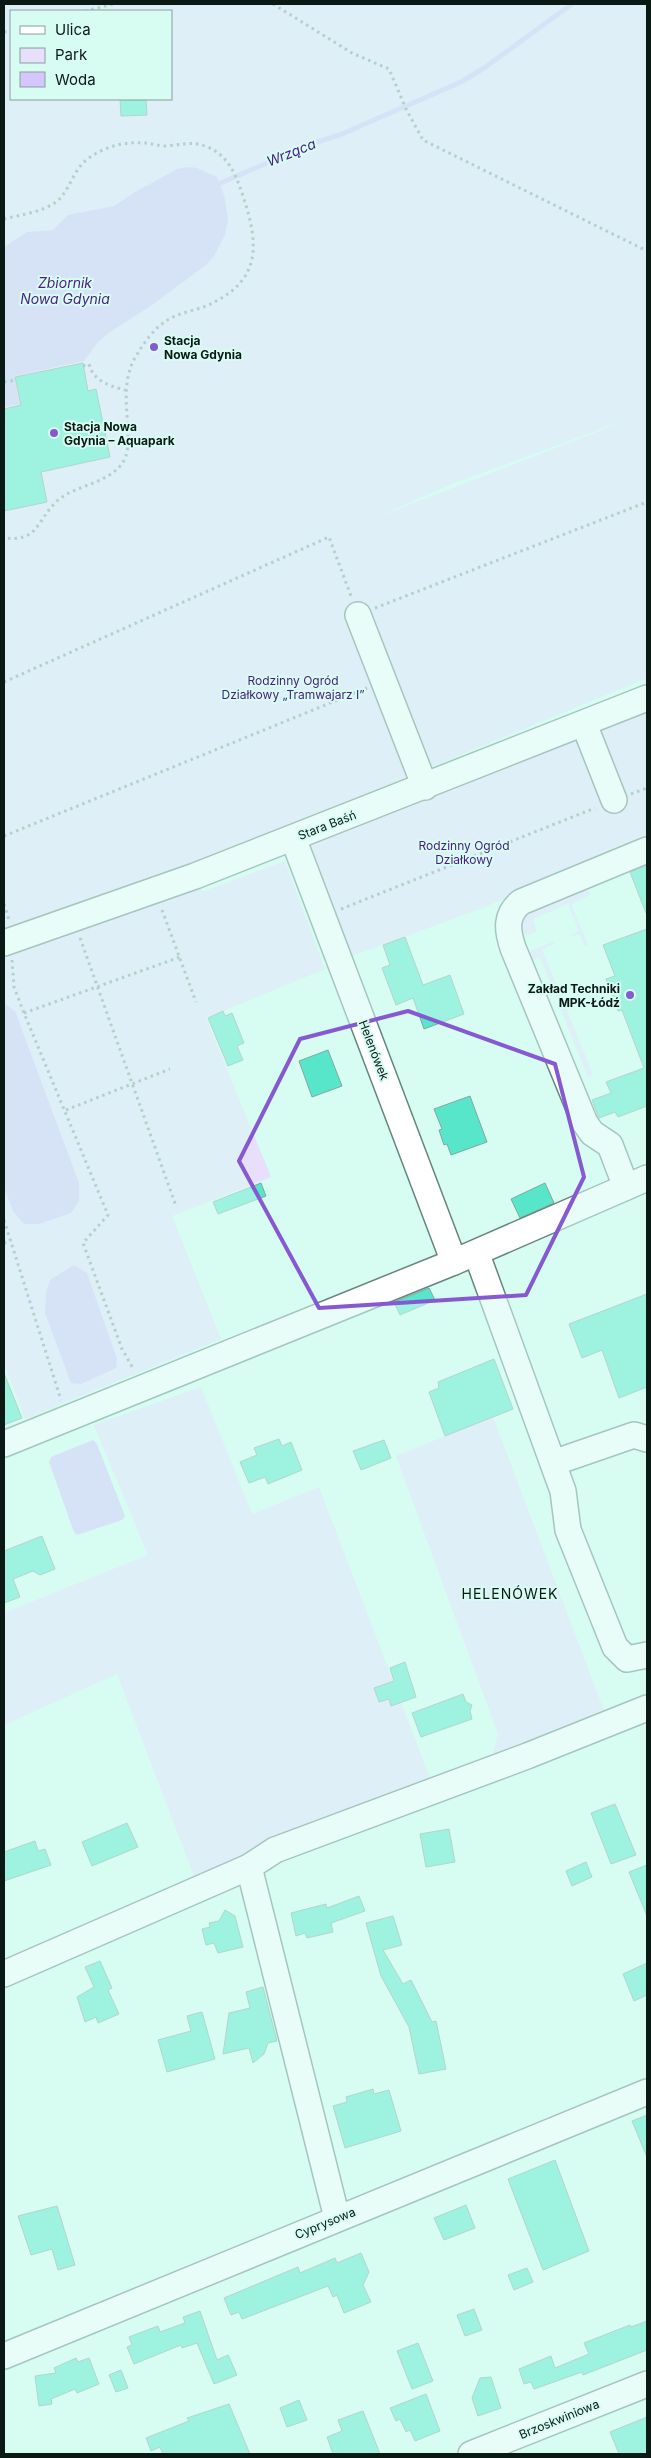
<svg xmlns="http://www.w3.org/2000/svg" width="651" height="2458" viewBox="0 0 651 2458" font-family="Inter,sans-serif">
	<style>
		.green { fill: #e7dffc; fill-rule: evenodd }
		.water { fill: #d5c6fd }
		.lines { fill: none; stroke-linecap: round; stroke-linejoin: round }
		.stream { stroke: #d5c6fd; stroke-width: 5 }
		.building { fill: #57e6c9; stroke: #85a79e }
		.minor-casing { stroke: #65867d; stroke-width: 28 }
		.path { stroke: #849f98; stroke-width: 3; stroke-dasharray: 2.5 4; stroke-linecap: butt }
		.minor { stroke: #fff; stroke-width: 25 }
		.marked { fill: none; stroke: #8659d2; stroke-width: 4; stroke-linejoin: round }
		.poi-dot { fill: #8659d2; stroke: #d7fcf2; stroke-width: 2 }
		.labels { text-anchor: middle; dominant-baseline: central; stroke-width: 4; stroke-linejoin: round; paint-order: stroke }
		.poi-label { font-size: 12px; font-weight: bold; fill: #0b1915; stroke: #d7fcf2; text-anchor: start }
		.park-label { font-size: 12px; fill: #481981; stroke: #d7fcf2 }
		.street-label { font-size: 12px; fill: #0b1915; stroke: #d7fcf2 }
		.water-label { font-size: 14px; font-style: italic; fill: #4b1d84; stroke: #d7fcf2 }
		.neighbourhood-label { font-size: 14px; letter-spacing: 1px; fill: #0b1915; stroke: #d7fcf2 }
	</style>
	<rect width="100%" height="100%" fill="#d7fcf2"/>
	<g class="green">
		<path d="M4,4H647V678L192,866L202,892L285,861L325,969L206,1018L271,1177L172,1216L221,1339L25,1419L4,1364ZM11,11H171V99H11ZM615,424V425L370,520L452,484Z"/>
		<path d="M647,706V838L485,907L352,956L312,849L314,840Z"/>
		<path d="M580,889L589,891L590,895L571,904L588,945L585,946L580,934L567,937L579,931L568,904L533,919L537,931L529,935L522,934L518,928L525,912Z"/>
		<path d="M553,942L554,944L542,949L593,1075L588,1077L540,957L527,962L530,951Z"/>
		<path d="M201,1387L252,1514L319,1487L431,1781L194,1876L117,1674L4,1725V1613L148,1555L94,1425Z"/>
		<path d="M493,1417L606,1716L492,1756L498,1734L396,1456Z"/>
	</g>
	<g class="water">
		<path d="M189,167L197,168L217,177L224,195L228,219L225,235L214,256L206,265L152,305L110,332L99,341L84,361L14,376L20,404L4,407V247L27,232L53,230L68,215L114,206L135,192L177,169Z"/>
		<path d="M4,1003L15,1011L79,1183V1201L71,1213L39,1224H24L13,1211L4,1187Z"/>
		<path d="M74,1265L87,1273L117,1359L116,1368L81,1384L71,1383L45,1313L46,1293L50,1280Z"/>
		<path d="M93,1440L97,1444L125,1516L122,1520L77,1535L74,1532L49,1462L51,1457Z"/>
	</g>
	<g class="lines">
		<path class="stream" d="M216,185L311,144L342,134L461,82L484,68L572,4"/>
	</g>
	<g class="building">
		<path d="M120,99H146L147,115L121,116Z"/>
		<path d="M83,363L88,391L96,389L110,457L41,472L47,502L4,511V409L21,405L15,377Z"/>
		<path d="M647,865V913H646L630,872Z"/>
		<path d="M647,929V1106L618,1117L615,1112L599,1118L592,1100L611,1093L606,1082L644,1068L622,1010L618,1011L606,979L615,976L603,945Z"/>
		<path d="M405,937L423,985L450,975L464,1014L424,1029L413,998L396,1005L382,968L390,965L383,945Z"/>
		<path d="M223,1011L225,1016L232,1013L244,1043L237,1046L243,1060L228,1066L208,1018Z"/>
		<path d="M328,1050L342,1086L312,1097L299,1061Z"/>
		<path d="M470,1096L487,1142L451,1155L447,1144L444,1145L439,1130L442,1129L434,1109Z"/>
		<path d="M261,1183L266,1196L218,1214L213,1202Z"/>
		<path d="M545,1183L554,1203L520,1218L511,1199Z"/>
		<path d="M429,1288L435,1300L400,1315L394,1302Z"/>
		<path d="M647,1294V1387L619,1398L602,1350L582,1358L569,1324Z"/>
		<path d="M494,1359L513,1409L445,1436L429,1392L439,1388L438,1382Z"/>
		<path d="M4,1373L22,1418L4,1425Z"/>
		<path d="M279,1439L282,1446L291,1442L302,1470L268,1484L265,1477L249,1483L240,1462L257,1455L254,1448Z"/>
		<path d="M384,1440L391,1458L361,1470L353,1451Z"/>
		<path d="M42,1536L55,1569L40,1575L33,1571L13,1579L20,1597L4,1603V1551Z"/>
		<path d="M405,1662L416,1697L391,1706L389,1699L379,1702L374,1688L394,1681L390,1668Z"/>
		<path d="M463,1694L466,1702L472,1705L470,1711L472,1719L421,1737L412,1713Z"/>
		<path d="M615,1804L636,1855L611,1864L591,1813Z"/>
		<path d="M127,1823L138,1847L92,1866L82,1842Z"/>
		<path d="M449,1829L455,1862L426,1867L420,1834Z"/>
		<path d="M35,1841L38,1851L45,1849L51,1865L4,1881V1852Z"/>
		<path d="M586,1862L592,1877L572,1886L566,1871Z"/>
		<path d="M647,1865V1916L629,1872Z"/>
		<path d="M359,1896L365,1911L331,1923L333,1932L307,1938L305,1933L296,1936L291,1913L326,1904L327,1908Z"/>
		<path d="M225,1910L235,1916L243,1947L218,1953L214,1943L206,1945L202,1929L210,1927L209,1923L219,1921Z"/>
		<path d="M393,1916L402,1945L383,1950L403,1984L411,1980L432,2022L436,2021L446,2069L419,2074L409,2027L381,1976L366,1923Z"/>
		<path d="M100,1961L112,1988L108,1990L119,2014L98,2023L96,2017L85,2022L77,1997L94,1987L85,1967Z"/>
		<path d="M647,1963V1995L634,2001L623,1974Z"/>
		<path d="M263,1987L277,2041L268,2043L264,2054L253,2063L249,2048L223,2054L229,2013L250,2008L246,1992Z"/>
		<path d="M202,2012L215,2059L167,2072L158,2040L191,2031L187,2016Z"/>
		<path d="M373,2089L374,2094L389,2090L401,2131L345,2148L333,2106L347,2102L346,2097Z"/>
		<path d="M647,2115V2157L632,2121Z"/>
		<path d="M555,2160L589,2251L543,2270L508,2179Z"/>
		<path d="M466,2205L475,2228L444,2240L434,2218Z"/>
		<path d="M57,2206L75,2265L58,2270L52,2249L31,2255L18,2216Z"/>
		<path d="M361,2253L369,2272L363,2285L371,2302L344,2313L337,2295L333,2297L328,2286L242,2319L239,2312L231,2315L224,2298L298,2267L300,2273L335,2258L337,2263Z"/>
		<path d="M527,2268L533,2282L514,2290L508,2275Z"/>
		<path d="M474,2309L482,2330L465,2336L457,2315Z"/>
		<path d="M200,2311L217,2360L228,2355L237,2375L214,2384L197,2343L182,2348L181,2345L134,2364L127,2347L132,2345L129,2337L158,2326L160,2332L185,2323L183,2317Z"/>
		<path d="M647,2321V2350L583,2375L582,2372L534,2389L531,2382L524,2384L519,2369L551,2356L555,2368L589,2354L584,2343L630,2325L631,2327Z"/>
		<path d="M418,2343L433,2381L412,2389L397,2351Z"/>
		<path d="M76,2358L78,2362L89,2358L99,2384L77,2393L75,2389L51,2399L52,2404L39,2406L35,2376L56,2373L54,2368Z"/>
		<path d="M121,2370L128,2388L116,2392L109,2375Z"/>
		<path d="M491,2377L501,2408L478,2416L472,2398L480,2378Z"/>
		<path d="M426,2394L440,2431L415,2441L410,2430L406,2432L400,2419L396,2421L390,2408Z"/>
		<path d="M299,2400L307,2420L287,2427L280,2408Z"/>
		<path d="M229,2404L250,2454H163L160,2447L151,2451L146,2438L189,2421L187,2418Z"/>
		<path d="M363,2411L380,2454H333L327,2437L342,2431L338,2420Z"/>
		<path d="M647,2417V2454H619L610,2432Z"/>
	</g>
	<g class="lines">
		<defs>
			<g id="minor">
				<path d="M358,615L425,787"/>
				<path d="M584,724L614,800"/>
				<path d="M293,838L454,1262"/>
				<path d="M4,943L195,876L647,698"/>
				<path d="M626,1187L610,1145L592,1133L585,1123L513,948C507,930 505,915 521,902L647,850"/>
				<path d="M480,1263L563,1491L568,1530L615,1647L627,1659L647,1655"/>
				<path d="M4,1444L454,1262L647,1178"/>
				<path d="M553,1463L634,1435L647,1439"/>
				<path d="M249,1867L337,2218"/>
				<path d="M4,1974L249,1867L275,1850L527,1756L647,1708"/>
				<path d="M4,2356L647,2092"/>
				<path d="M471,2454L647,2384"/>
			</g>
		</defs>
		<use href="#minor" class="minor-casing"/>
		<g class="path">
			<path d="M273,4L352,53L389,69L406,109L423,140L647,251"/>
			<path d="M85,11L113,4"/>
			<path d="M4,32L11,31"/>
			<path d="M4,219C20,215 42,212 56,202C68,193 72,175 82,164C97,149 122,141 143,143C151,143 158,146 166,146C180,145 192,141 205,146C228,154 236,175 243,196C260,247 261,282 206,306C193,311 178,313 166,321C155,328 145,341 138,353C112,390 140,442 121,465C104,485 75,485 57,501C36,521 39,542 4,538"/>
			<path d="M83,366L89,364C93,381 110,386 125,390"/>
			<path d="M4,382L16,380"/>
			<path d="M375,608L647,502"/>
			<path d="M4,682L329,537L351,596"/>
			<path d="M631,794L647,788"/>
			<path d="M4,836L367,688"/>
			<path d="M4,904L9,920"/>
			<path d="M341,909L595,808"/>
			<path d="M162,910L196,1002"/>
			<path d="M80,938L176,1206"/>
			<path d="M12,960L14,987L24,1013L108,1215L83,1243L122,1349L134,1370"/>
			<path d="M24,1013L180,957"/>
			<path d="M66,1110L170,1069"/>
			<path d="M4,1220L61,1400"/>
			<path d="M4,1243L11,1240"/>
		</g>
		<use href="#minor" class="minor"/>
	</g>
	<path d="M0 0H651V2458H0ZM408,1011L555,1064L584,1177L526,1295L319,1308L239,1161L300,1039Z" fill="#d7fcf2" fill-opacity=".55" fill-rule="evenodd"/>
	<path class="marked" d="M408,1011L555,1064L584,1177L526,1295L319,1308L239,1161L300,1039Z"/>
	<g class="poi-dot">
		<circle cx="154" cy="347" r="5"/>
		<circle cx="54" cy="433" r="5"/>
		<circle cx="630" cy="995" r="5"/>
	</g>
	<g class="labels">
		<g class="poi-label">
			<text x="164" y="340">Stacja<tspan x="164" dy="14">Nowa Gdynia</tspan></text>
			<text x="64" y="426">Stacja Nowa<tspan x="64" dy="14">Gdynia – Aquapark</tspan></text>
			<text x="620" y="988" text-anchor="end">Zakład Techniki<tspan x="620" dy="14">MPK-Łódź</tspan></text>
		</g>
		<g class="park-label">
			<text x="293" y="680">Rodzinny Ogród<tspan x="293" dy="14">Działkowy „Tramwajarz I”</tspan></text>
			<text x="464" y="845">Rodzinny Ogród<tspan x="464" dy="14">Działkowy</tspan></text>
		</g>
		<g class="street-label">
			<text transform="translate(327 825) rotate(-21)">Stara Baśń</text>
			<text transform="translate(374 1050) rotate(69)">Helenówek</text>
			<text transform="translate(325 2223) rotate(-22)">Cyprysowa</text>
			<text transform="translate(559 2419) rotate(-22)">Brzoskwiniowa</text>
		</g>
		<g class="water-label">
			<text transform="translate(291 152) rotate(-22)">Wrząca</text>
			<text x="65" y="282">Zbiornik<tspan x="65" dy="16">Nowa Gdynia</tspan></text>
		</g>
		<g class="neighbourhood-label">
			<text x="510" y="1593">HELENÓWEK</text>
		</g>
	</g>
	<rect width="651" height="2458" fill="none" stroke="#0b1915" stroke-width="10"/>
	<rect x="10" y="10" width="162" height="90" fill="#d7fcf2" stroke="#85a19a"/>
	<rect x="20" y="26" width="25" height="8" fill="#ffffff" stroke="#85a19a"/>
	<text x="55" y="35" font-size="15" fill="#0b1915">Ulica</text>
	<rect x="20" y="48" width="25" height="15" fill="#e7dffc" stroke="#85a19a"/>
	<text x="55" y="60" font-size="15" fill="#0b1915">Park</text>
	<rect x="20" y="72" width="25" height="15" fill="#d5c6fd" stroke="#85a19a"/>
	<text x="55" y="85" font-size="15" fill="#0b1915">Woda</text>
</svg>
